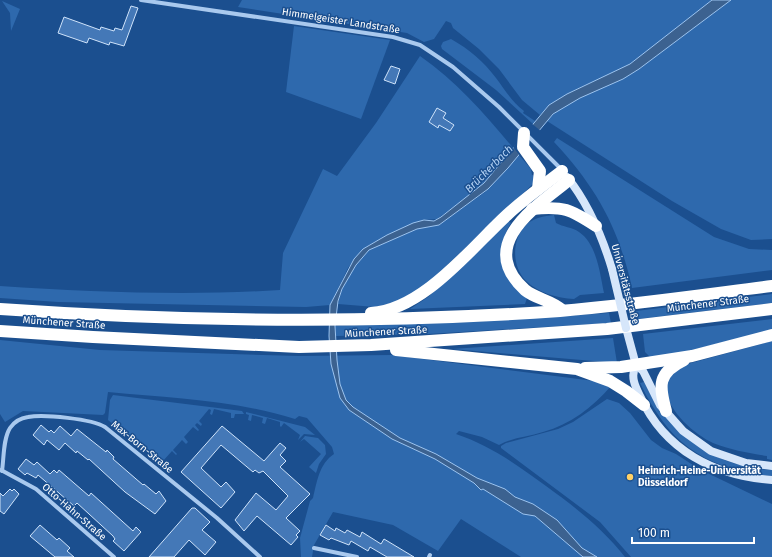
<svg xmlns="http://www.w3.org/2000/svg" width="772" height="557" viewBox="0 0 772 557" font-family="'Fira Sans',sans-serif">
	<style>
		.green { fill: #2e69ad }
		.water { fill: #3c6290; stroke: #9cc4f0 }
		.pier { fill: #1b4f8f }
		.building { fill: #4478b7; stroke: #cfe3fa }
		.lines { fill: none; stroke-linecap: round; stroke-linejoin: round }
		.street { stroke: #a9c9ee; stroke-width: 4 }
		.secondary { stroke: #d6e6fa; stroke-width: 8 }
		.highway { stroke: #fff; stroke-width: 12 }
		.secondary-bridge { stroke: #d6e6fa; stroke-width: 8 }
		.poi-dot { fill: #ffd166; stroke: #1b4f8f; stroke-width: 1.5 }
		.labels { text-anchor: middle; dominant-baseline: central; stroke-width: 3; stroke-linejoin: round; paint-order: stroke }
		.street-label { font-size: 10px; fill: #fff; stroke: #1b4f8f }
		.poi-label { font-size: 10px; font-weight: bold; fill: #fff; stroke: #1b4f8f; text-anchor: start }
		.water-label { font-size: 11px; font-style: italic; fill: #b5d3f5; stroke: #1b4f8f }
	</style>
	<rect width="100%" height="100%" fill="#1b4f8f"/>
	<g class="green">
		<path d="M242,0H712C686,20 657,48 630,64C600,82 563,89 540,115L522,100L499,69L479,49L453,28L451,23L446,21L434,39L424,42L407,33L238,7Z"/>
		<path d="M731,0H772V239L751,240L721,229L672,201L547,121C568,96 611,86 639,69Z"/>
		<path d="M2,1L20,9L11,31L10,13Z"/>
		<path d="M294,26L390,40L361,119L286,92Z"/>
		<path d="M451,39C469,49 484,62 496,78C505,90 512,102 524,111L523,113L535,121L533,124L496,90L442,49L441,46L443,42Z"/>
		<path d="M420,56C457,82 485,114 514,149L476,191L437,219L424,220L387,235L363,249L348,268L330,305L306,307L58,302L0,298V286C92,292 187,296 280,290L283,253L323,169L337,176L376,123Z"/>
		<path d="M557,138L714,237L749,249L772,250V270L632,288C619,228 596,187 554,142Z"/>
		<path d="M519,155L531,169L532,175L537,176L534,183L425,286L405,300L375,307L338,304L342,289L349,276L361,258L369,250L417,229L439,225L485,192Z"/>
		<path d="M554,215L556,223C563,227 572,227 579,232C597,244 600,274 604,293L580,295L574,299C557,298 539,293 526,281C512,267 511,240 526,225C533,218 544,216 554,215Z"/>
		<path d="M508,220L511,223C494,249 503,281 527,298L525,304L410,309L428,297Z"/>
		<path d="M772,294V303L638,319L636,311Z"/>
		<path d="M609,313L611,323L428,334L336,336L335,326L471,322Z"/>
		<path d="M772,319V330L660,358L650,357L645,352L643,334Z"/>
		<path d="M613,338L617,363L452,349Z"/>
		<path d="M0,340L100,350L299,356L392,355L602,382L611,386C592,408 571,424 543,432C528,437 513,437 499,445L482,437L459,431L456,434C491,446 516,464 546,486C575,507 602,528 625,557H521L461,519L438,551L393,525L333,512L314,545L312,557H301L300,538L310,501L313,498C317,482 319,464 334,454L332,447L307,418L299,416L295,419C235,400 171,398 108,392L105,413L103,415L23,411L5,422L0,414Z"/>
		<path d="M772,341V460L767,459V456C749,453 730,450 713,443C693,434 653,400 671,374C674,371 677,369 680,366Z"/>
		<path d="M644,382C669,434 714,467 772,470V476C704,468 670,445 640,383Z"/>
		<path d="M113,395L242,411L244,414H235L234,418H231V413L214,409L212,415L210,414L211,410L209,409L199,421L202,424L201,426L197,423L195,425L199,430L198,431L193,427L184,437L188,442L186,444L182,440L173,450L177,454L176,455L172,451L162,462L167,466L165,467L108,420L110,400Z"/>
		<path d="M607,399L619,403L630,413L651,440L662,448L676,454L699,469L772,504V557H631L600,522L501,448V446L506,443L558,429L573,422Z"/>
		<path d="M246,412L305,427L315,435L304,434L298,440L300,435L284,423L281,427L280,426V422L267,418L265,424L262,423L263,418L252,415L251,421L248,420L249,415L246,414Z"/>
		<path d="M305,436L318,438L325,445L326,454L319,464L316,473L309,467L321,454L304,439L300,442Z"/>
	</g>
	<path class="water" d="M712,0H731L639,69L623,79L580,98L553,114L508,168L488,189L439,225L417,229L369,250L356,265L342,289L338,301L335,326L337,360L340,384L346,400L353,407L400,438L436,454L477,478L505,489L515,497L533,504L557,520L582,548L597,557H583L535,516L523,514L483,489L481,490L474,483L435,459L392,439L349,410L340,398L331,364L329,336L330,305L354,259L363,249L387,235L413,223L424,220L434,221L441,217L484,183L549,105L567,94L630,64Z"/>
	<path class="pier" d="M531,123L542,132L521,157L513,147Z"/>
	<g class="building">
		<path d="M131,6L138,8L124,46L110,42L109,45L89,38L87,43L58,33L64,17L100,30L101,27L114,31L115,28L122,30Z"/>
		<path d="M391,66L400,69L395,84L384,80Z"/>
		<path d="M437,108L446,113L443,118L454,125L450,131L439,125L438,128L429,122Z"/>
		<path d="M41,425L49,432L51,430L54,433L60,426L71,436L77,429L106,452L107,450L114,457L113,459L143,485L144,484L156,494L159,491L166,501L155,514L125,492L89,459L88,460L77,451L76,453L65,443L59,450L47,440L44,445L33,435Z"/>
		<path d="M222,426L264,461L280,443L286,448L280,455L286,461L280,467L310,494L286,518L300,531L296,535L298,537L291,545L257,516L244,531L235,520L256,493L276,510L288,496L263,471L259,473L255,470L253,472L221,445L201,468L221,487L226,482L235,492L221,508L181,472Z"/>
		<path d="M26,459L34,465L37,462L50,474L54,470L57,473L59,470L89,496L91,493L133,531L136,527L141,532L124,551L113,541L115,539L113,536L77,503L74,506L38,475L36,478L27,473L25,475L18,469Z"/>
		<path d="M10,489L12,491L14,489L19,494L4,514L0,511V493L3,496Z"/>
		<path d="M192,508H195L210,522L202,530L216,542L205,555L189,540L174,557H149Z"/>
		<path d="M40,525L57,540L59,538L70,548L67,551L74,557H55L30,536Z"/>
		<path d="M326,525L335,531L336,528L345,533L347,530L360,537L362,532L381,544L384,539L414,557H387L370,547L368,551L351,541L349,545L331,538L329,540L320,535Z"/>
	</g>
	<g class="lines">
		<g class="street">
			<path d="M141,0L393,37L420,45L453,67L499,107L561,169"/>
			<path d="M1,470L36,489L114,557"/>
			<path d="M2,471C4,458 3,439 10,428C14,422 21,418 28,417C44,414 92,419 105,427L217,518L260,557"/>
			<path d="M314,548L357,557"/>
			<path d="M429,557L430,555"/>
		</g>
		<g class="secondary">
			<path d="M567,177C588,203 602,236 612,269"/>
			<path d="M626,328L636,365L643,371L660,405L683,431L711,451L746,463L772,466"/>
			<path d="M636,365C630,376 635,386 640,396C665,451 715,476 772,480"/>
		</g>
		<g class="highway">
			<path d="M524,133L523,147L540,171L538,189"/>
			<path d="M532,209C564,206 570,209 596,226"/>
			<path d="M0,309C186,322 373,324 560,311C631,305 701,295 772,286"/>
			<path d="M562,310C551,300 536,299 525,290C475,244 537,206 569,180"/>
			<path d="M371,313C423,310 471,248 507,215C524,199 544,185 562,171"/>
			<path d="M0,331L93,337L299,347L371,345L607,329L772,309"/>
			<path d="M396,350L577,369L610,381L626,391L644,405"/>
			<path d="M585,368L621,367L692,356L772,335"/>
			<path d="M666,411C659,386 657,373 684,360"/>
		</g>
		<path class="secondary-bridge" d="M612,269L626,328"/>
	</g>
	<circle class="poi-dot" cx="630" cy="477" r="4"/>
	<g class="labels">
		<g class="street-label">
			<text transform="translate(341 21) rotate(9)">Himmelgeister Landstraße</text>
			<text transform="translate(625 284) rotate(75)">Universitätsstraße</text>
			<text transform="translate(708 304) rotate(-7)">Münchener Straße</text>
			<text transform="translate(64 323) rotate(4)">Münchener Straße</text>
			<text transform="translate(386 332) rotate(-3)">Münchener Straße</text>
			<text transform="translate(142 447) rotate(39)">Max-Born-Straße</text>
			<text transform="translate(74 512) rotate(41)">Otto-Hahn-Straße</text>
		</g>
		<g class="poi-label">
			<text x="638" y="471">Heinrich-Heine-Universität<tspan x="638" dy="12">Düsseldorf</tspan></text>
		</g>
		<g class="water-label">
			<text transform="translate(489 169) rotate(-45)">Brückerbach</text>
		</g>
	</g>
	<path d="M632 537v6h122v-6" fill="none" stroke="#ffffff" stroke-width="2"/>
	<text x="638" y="537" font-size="12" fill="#ffffff" stroke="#1b4f8f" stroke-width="3" paint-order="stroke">100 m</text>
</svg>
